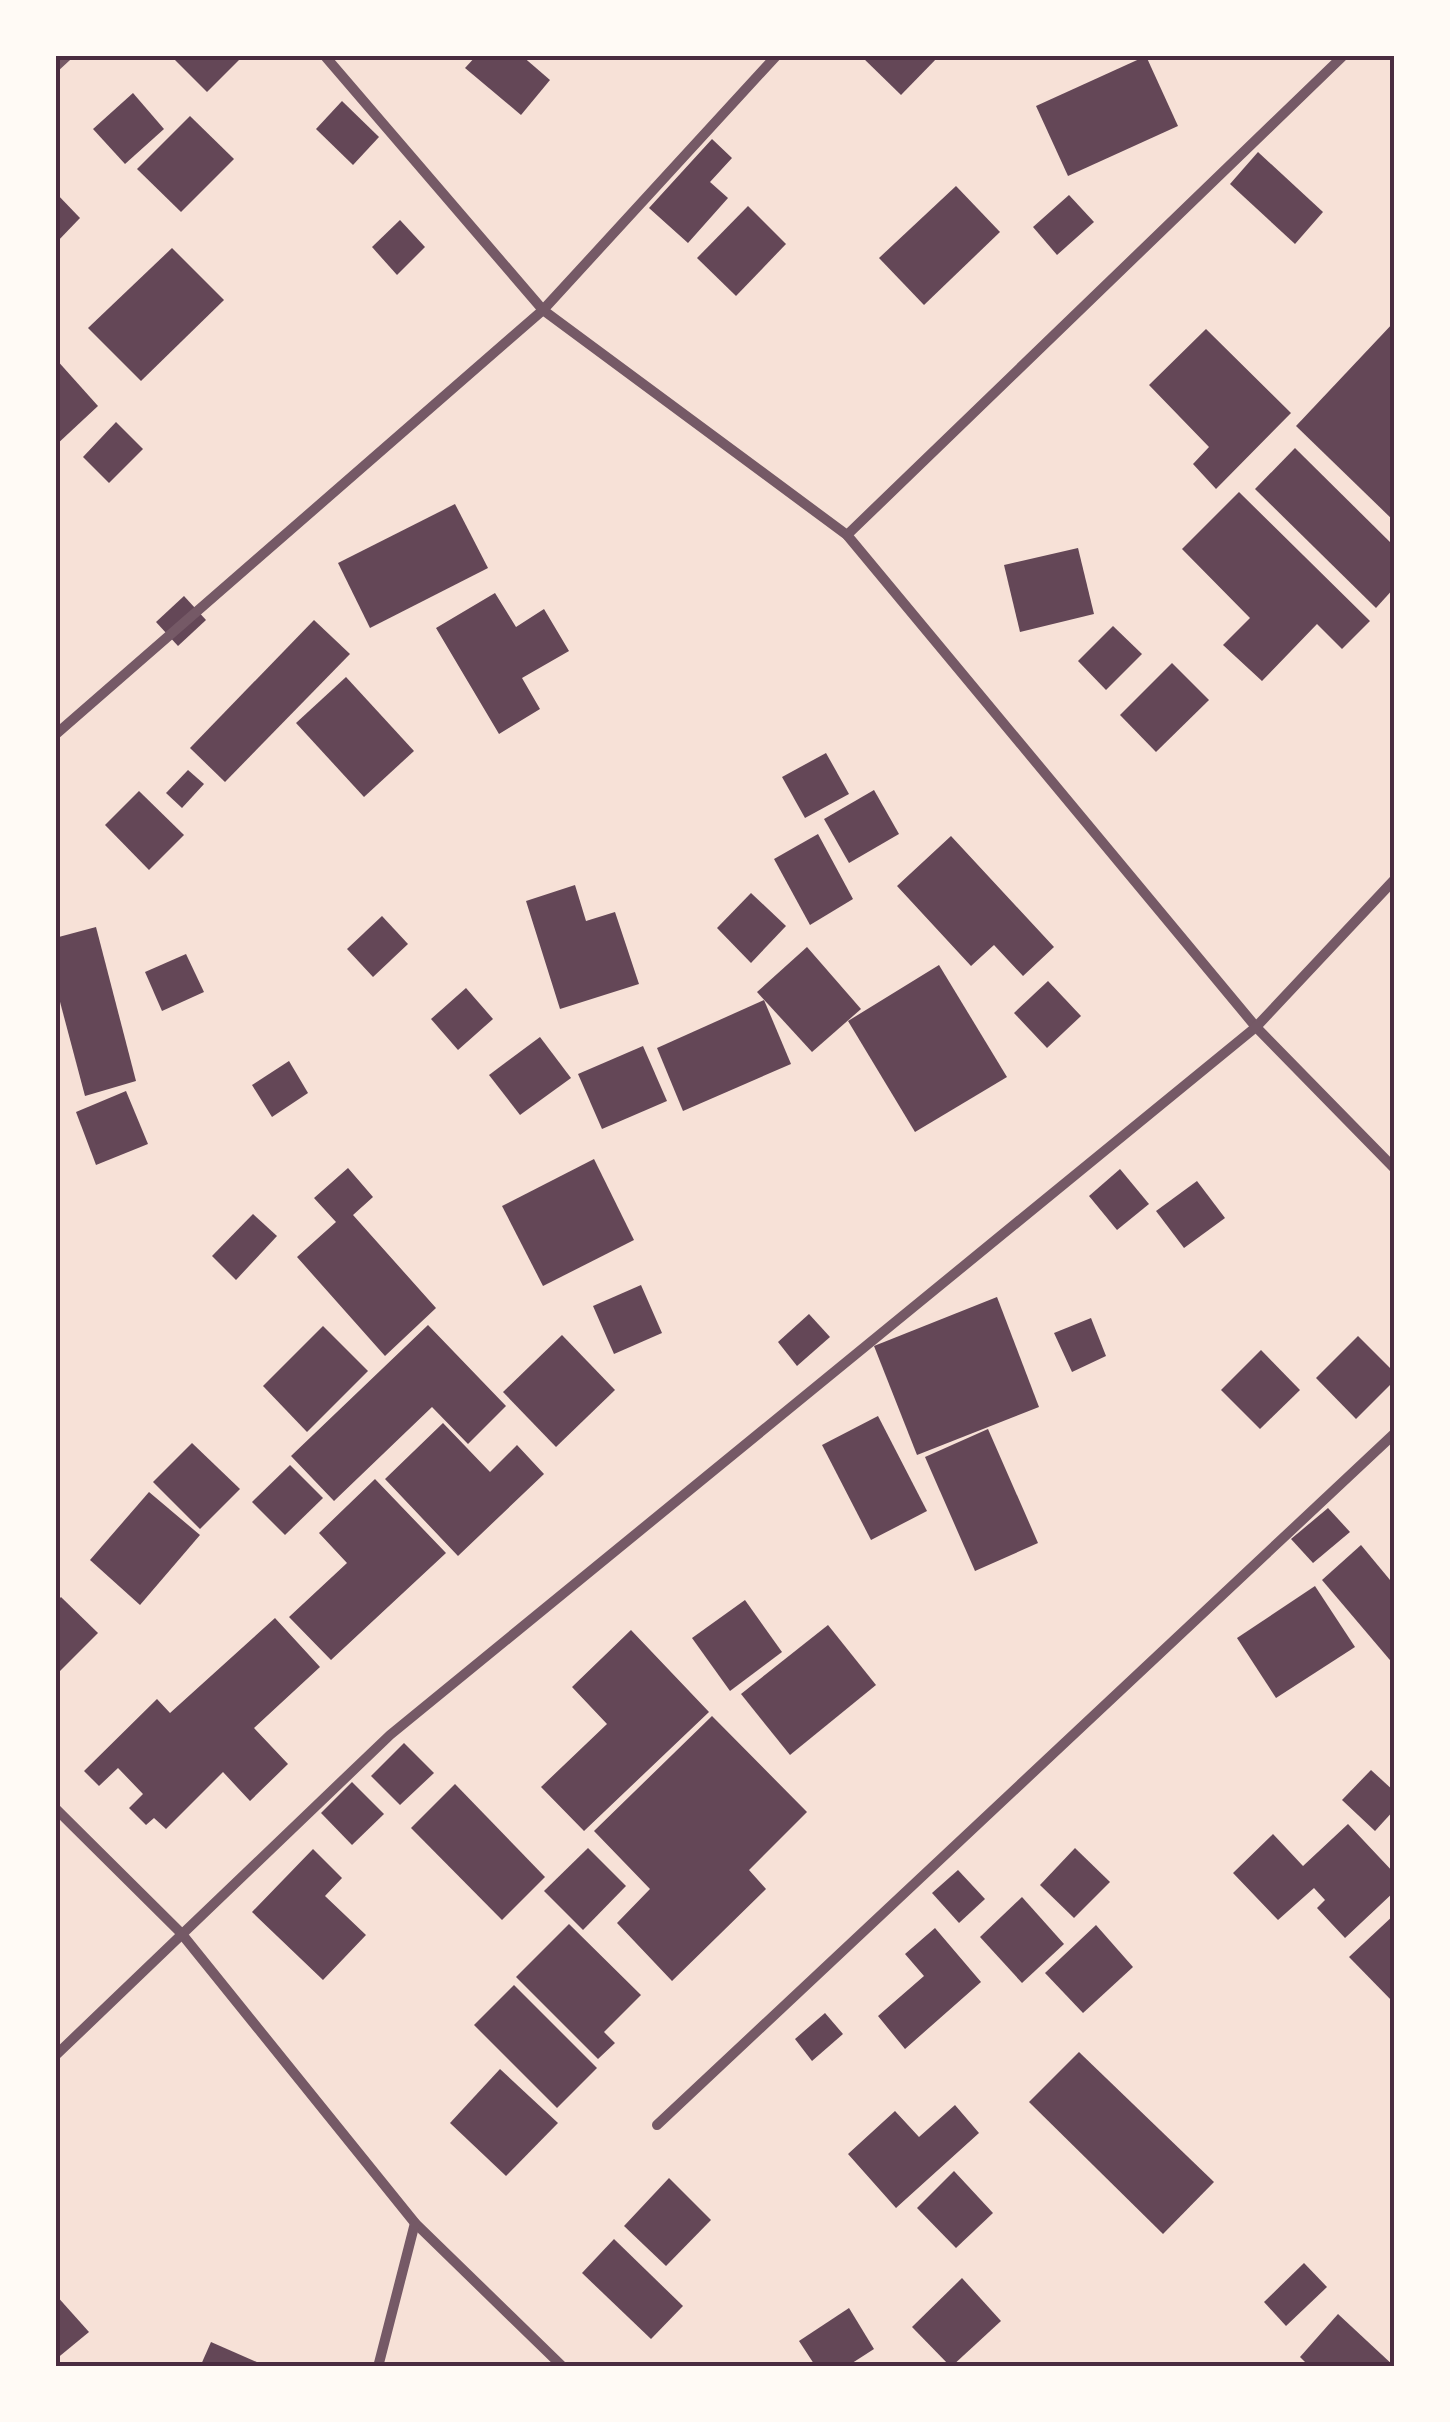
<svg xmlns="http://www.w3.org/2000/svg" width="1450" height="2422" viewBox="0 0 1450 2422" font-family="'Open Sans',sans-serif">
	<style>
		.building { fill: #644757 }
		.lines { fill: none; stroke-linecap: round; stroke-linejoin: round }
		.minor { stroke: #755966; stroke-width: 10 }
		.neatline { fill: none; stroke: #4a2c40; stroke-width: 4 }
	</style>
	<rect width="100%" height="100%" fill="#f7e1d7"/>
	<g class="building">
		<path d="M178,55H240L242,57L207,92L174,59Z"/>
		<path d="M477,55H521L550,80L521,115L465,68Z"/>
		<path d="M860,55H940L901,95Z"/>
		<path d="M1146,56L1178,126L1068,176L1036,106Z"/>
		<path d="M133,93L164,129L125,164L93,129Z"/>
		<path d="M342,101L379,137L353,165L316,129Z"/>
		<path d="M190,116L234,159L181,212L137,169Z"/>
		<path d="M712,139L732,158L710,182L728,198L688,243L649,208Z"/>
		<path d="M1258,152L1323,212L1295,244L1230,184Z"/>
		<path d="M956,186L1000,232L924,305L879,258Z"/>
		<path d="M55,192L80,218L55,244Z"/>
		<path d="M1069,195L1094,222L1057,255L1033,227Z"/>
		<path d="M748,206L786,244L736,296L697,258Z"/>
		<path d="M400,220L425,247L397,275L372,247Z"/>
		<path d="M172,248L224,300L141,381L88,328Z"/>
		<path d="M1395,321V522L1296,426Z"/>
		<path d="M1206,329L1291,413L1216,489L1193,464L1209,447L1149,385Z"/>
		<path d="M55,358L98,406L55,446Z"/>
		<path d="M116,422L143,449L109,483L83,457Z"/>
		<path d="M1295,448L1395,547V587L1376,608L1255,489Z"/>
		<path d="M1239,492L1370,621L1342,649L1317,624L1262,681L1223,645L1250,618L1182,549Z"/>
		<path d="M455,504L488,568L370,628L338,563Z"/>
		<path d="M1078,548L1094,614L1020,632L1004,565Z"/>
		<path d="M495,593L516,627L544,609L569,651L522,678L540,709L499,734L436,628Z"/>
		<path d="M184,596L206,620L178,646L156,622Z"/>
		<path d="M314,620L350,654L225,782L190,748Z"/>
		<path d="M1113,626L1142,654L1106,690L1078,661Z"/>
		<path d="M1172,663L1209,700L1156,752L1120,715Z"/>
		<path d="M346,677L414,751L364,797L296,723Z"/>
		<path d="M826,753L849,794L805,818L782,777Z"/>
		<path d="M188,770L204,784L182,808L166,793Z"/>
		<path d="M874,790L899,834L849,863L824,819Z"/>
		<path d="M139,791L184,835L149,870L105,825Z"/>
		<path d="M818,834L853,899L810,925L774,859Z"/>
		<path d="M951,836L1054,947L1023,976L994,945L971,966L897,886Z"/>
		<path d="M575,885L586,921L615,912L639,984L560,1009L526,901Z"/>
		<path d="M751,893L786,926L751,963L717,928Z"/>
		<path d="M382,916L408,944L373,977L347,949Z"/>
		<path d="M96,927L136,1081L85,1096L55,983V938Z"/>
		<path d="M807,947L861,1009L812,1052L757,992Z"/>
		<path d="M186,954L204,992L162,1011L145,972Z"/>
		<path d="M939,965L1007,1077L915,1132L848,1021Z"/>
		<path d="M1048,981L1081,1016L1047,1048L1014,1013Z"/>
		<path d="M466,988L493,1019L458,1050L431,1019Z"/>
		<path d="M764,1000L791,1064L683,1111L657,1048Z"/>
		<path d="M540,1037L571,1078L520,1115L489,1075Z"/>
		<path d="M643,1046L667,1101L602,1129L578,1074Z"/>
		<path d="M289,1061L308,1093L272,1117L252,1085Z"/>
		<path d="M126,1091L148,1144L96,1165L76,1112Z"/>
		<path d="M594,1159L634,1240L543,1286L502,1206Z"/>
		<path d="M348,1168L373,1197L353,1215L436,1308L385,1356L297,1257L336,1222L314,1198Z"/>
		<path d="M1120,1169L1149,1204L1117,1230L1089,1196Z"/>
		<path d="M1197,1181L1225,1218L1184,1248L1156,1211Z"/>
		<path d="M253,1214L277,1236L236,1280L212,1256Z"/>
		<path d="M641,1285L662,1333L614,1354L593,1306Z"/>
		<path d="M997,1297L1039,1407L917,1455L874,1346Z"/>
		<path d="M809,1314L830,1337L797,1366L778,1342Z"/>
		<path d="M1091,1318L1106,1356L1072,1372L1054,1333Z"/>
		<path d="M428,1325L506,1406L468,1444L432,1407L334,1501L291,1456Z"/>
		<path d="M323,1326L368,1371L307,1432L263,1386Z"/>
		<path d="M562,1335L615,1390L556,1447L503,1392Z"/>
		<path d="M1358,1336L1395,1373V1380L1356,1419L1316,1378Z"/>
		<path d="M1261,1350L1300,1390L1260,1429L1221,1390Z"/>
		<path d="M878,1416L927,1511L871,1540L822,1445Z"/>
		<path d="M443,1423L490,1472L517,1445L544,1474L458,1556L385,1479Z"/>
		<path d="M988,1429L1038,1543L975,1571L925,1457Z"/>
		<path d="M192,1443L240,1489L200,1529L153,1482Z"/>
		<path d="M290,1465L323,1498L285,1535L252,1502Z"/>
		<path d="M375,1479L446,1553L331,1660L289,1617L347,1563L319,1533Z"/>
		<path d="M149,1492L200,1535L140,1605L90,1560Z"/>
		<path d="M1328,1508L1350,1532L1313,1563L1291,1539Z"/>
		<path d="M1361,1545L1395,1586V1666L1322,1580Z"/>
		<path d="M1315,1586L1355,1647L1276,1698L1237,1638Z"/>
		<path d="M61,1597L98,1633L55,1676V1603Z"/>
		<path d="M745,1600L782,1652L730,1691L692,1638Z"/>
		<path d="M275,1618L320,1667L254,1728L288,1764L250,1801L223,1772L166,1829L154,1818L146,1825L129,1808L143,1794L118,1768L99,1786L84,1771L157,1699L170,1713Z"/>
		<path d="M828,1625L876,1685L790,1755L741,1694Z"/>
		<path d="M631,1630L709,1712L584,1831L541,1787L607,1724L572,1687Z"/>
		<path d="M712,1716L807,1812L749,1870L766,1889L672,1981L617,1923L650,1889L594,1831Z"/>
		<path d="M404,1743L434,1773L400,1805L371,1776Z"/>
		<path d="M1371,1770L1395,1792V1809L1375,1831L1342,1800Z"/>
		<path d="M352,1782L384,1814L352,1845L321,1813Z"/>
		<path d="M455,1784L545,1877L502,1920L411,1828Z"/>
		<path d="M1348,1824L1395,1874V1891L1345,1938L1317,1908L1325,1900L1314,1888L1278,1920L1233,1873L1273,1834L1303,1866Z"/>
		<path d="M588,1848L626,1886L583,1930L544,1891Z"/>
		<path d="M1075,1848L1110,1882L1074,1918L1040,1885Z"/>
		<path d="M313,1849L342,1878L325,1896L366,1935L323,1980L252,1912Z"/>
		<path d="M958,1870L985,1899L959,1923L932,1893Z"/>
		<path d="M1022,1897L1064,1944L1022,1983L980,1937Z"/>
		<path d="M1395,1914V2004L1349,1957Z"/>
		<path d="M569,1924L641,1995L604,2032L615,2043L598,2059L516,1977Z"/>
		<path d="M1096,1925L1133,1967L1083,2013L1045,1973Z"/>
		<path d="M935,1928L981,1982L905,2049L878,2016L924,1976L905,1954Z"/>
		<path d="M514,1985L597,2068L557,2108L474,2025Z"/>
		<path d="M825,2013L843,2034L812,2061L795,2039Z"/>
		<path d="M1079,2052L1214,2182L1163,2234L1029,2102Z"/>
		<path d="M500,2069L558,2123L506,2176L450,2123Z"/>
		<path d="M955,2105L979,2133L896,2208L848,2154L895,2111L919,2137Z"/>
		<path d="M954,2171L993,2213L956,2248L917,2208Z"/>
		<path d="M669,2178L711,2220L666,2266L624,2226Z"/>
		<path d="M614,2239L683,2306L651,2339L582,2273Z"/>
		<path d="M1304,2263L1327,2287L1286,2326L1264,2302Z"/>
		<path d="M962,2278L1001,2321L951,2367L912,2327Z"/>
		<path d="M55,2294L89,2332L55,2360Z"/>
		<path d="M849,2308L874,2349L846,2367H816L799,2341Z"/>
		<path d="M1338,2314L1395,2367H1310L1300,2357Z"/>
		<path d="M211,2342L268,2367H200Z"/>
	</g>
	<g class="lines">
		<g class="minor">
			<path d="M324,55L543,310L847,535L1256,1027L1395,1169"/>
			<path d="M55,67L68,55"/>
			<path d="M847,535L1344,55"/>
			<path d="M55,735L543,310L777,55"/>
			<path d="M55,1808L181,1933L415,2223L563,2367"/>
			<path d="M55,2056L390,1735L1256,1027L1395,879"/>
			<path d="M657,2125L1395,1433"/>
			<path d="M378,2367L415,2223"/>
		</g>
	</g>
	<rect width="1450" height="2422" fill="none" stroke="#fffaf5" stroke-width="115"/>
	<rect x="58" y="58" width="1334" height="2306" class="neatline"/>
</svg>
